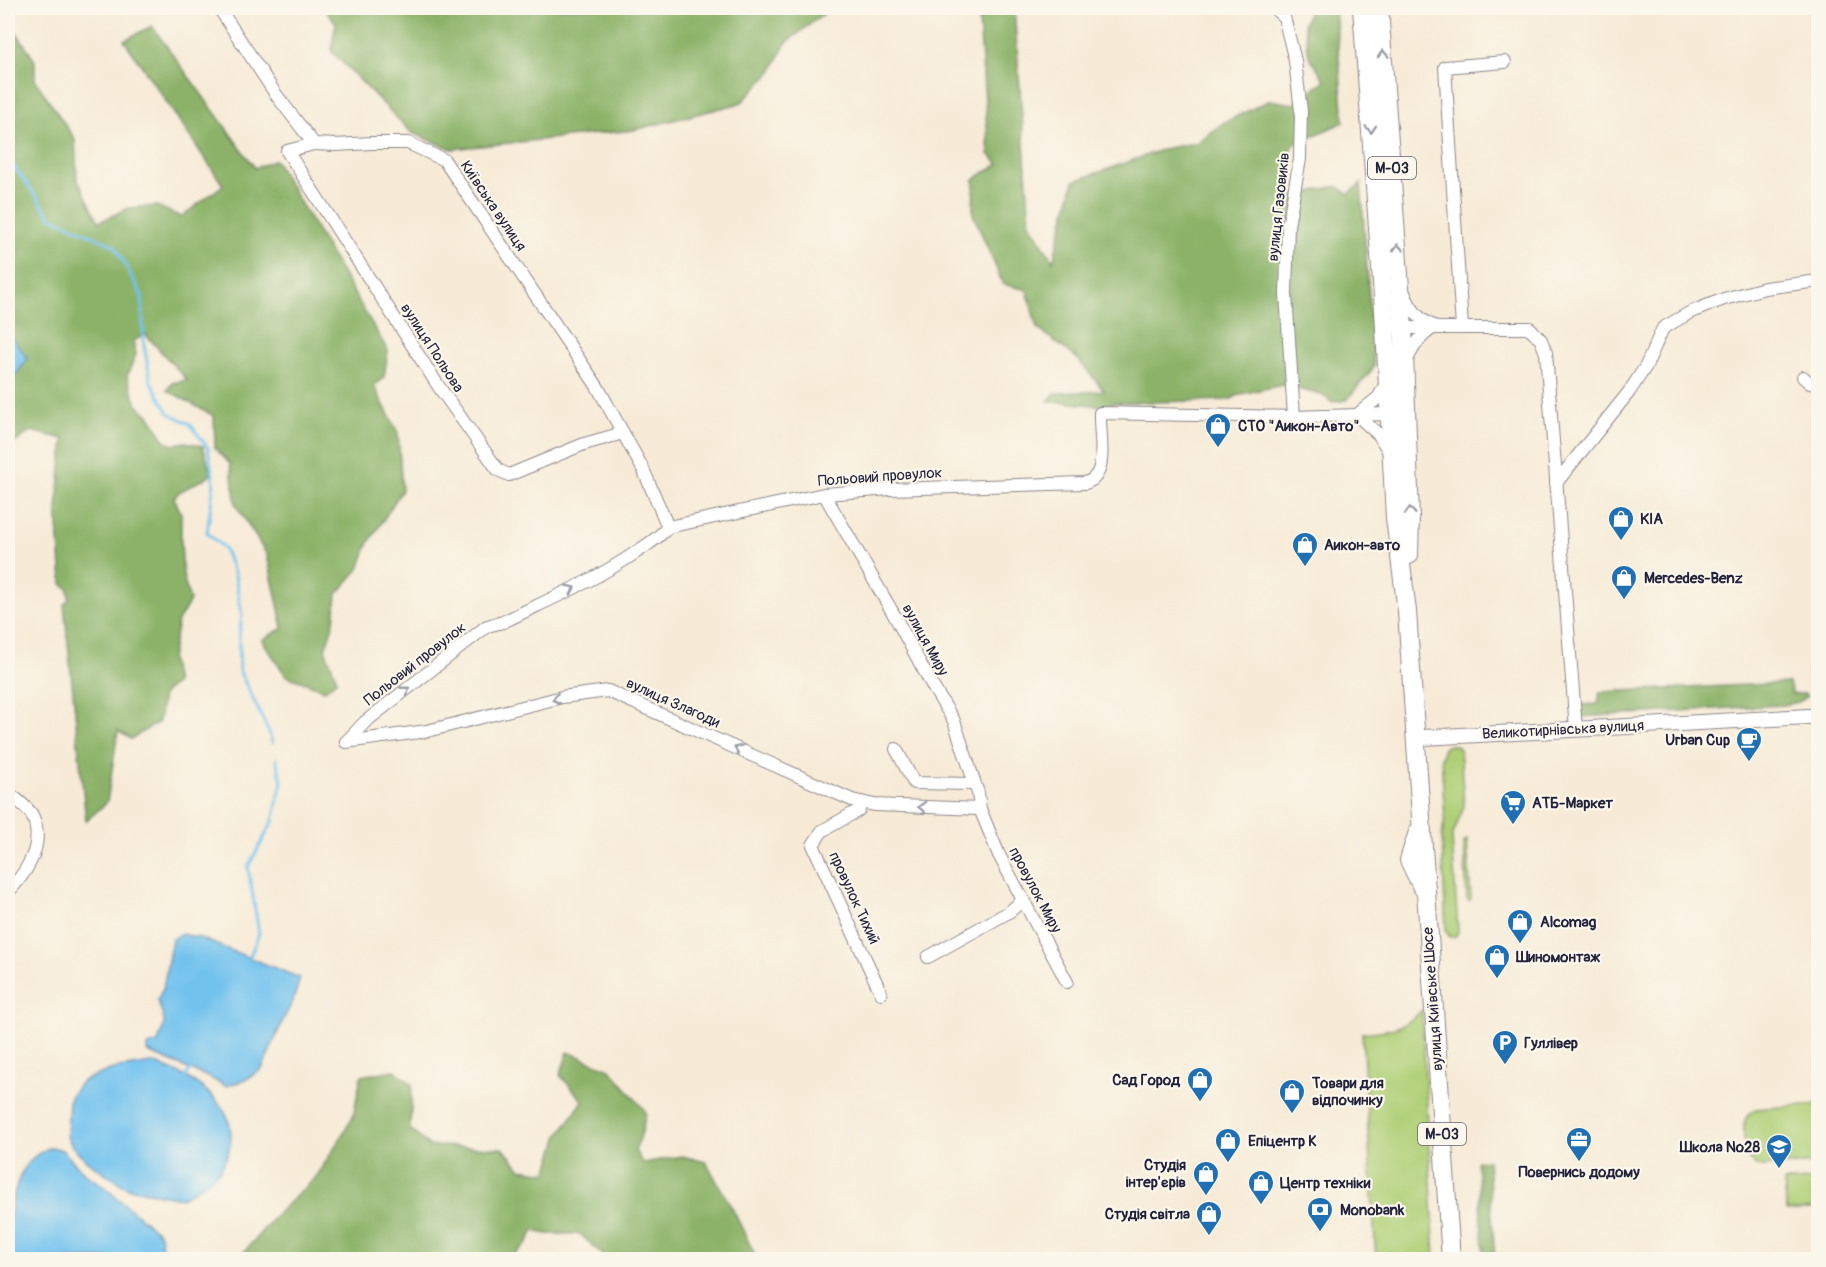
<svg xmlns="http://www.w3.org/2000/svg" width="1826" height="1267" viewBox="0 0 1826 1267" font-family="Pangolin,sans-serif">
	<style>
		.green { fill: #afcf76; stroke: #687858; stroke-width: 1.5 }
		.forest { fill: #8bb267; stroke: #566a51; stroke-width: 1.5 }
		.water { fill: #72c2ee; stroke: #4a7294; stroke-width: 1.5 }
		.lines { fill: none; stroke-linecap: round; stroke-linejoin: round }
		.stream { stroke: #72c2ee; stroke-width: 3 }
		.minor-casing { stroke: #8c8689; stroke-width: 14 }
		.major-casing { stroke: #8c8689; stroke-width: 17 }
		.highway-casing { stroke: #8c8689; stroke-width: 20 }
		.minor { stroke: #fff; stroke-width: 12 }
		.major { stroke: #fff; stroke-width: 15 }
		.highway { stroke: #fff; stroke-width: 18 }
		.oneway { stroke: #9c9ca7 }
		.labels { text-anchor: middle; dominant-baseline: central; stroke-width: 4.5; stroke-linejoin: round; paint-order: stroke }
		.shield { fill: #fbf7ec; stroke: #636270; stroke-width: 1.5 }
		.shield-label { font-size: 14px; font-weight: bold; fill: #22223b }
		.street-label { font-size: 15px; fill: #22223b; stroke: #fbf7ec }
		.poi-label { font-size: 15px; font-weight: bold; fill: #22223b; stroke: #fbf7ec; text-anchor: start }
	</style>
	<rect width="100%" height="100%" fill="#fbf7ec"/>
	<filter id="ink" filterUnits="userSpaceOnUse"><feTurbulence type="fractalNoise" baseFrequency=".0167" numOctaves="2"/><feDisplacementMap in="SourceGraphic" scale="12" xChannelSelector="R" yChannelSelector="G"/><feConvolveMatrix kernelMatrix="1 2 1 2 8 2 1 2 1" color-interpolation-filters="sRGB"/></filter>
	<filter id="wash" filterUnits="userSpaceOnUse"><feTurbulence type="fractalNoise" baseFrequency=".008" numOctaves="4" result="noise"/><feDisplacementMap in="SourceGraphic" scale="24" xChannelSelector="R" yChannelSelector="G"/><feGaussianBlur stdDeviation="1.35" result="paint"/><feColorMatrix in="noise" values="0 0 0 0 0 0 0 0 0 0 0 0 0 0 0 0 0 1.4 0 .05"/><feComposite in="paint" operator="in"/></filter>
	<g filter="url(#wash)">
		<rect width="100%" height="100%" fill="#f7ebd7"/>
		<g class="green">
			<path d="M1449,745H1456L1460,749L1464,806L1452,837L1458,932C1457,936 1453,938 1449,936L1446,931L1442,836L1445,817L1441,757L1444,748Z"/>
			<path d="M1467,840L1471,899L1469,901L1467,899L1464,842Z"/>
			<path d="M1422,1010L1435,1259H1376L1362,1033C1385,1031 1406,1029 1422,1010Z"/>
			<path d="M1818,1104V1163L1763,1167C1747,1164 1745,1152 1744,1137C1744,1131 1743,1124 1746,1118C1748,1113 1752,1111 1756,1109Z"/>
			<path d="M1818,1179V1208L1787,1211L1784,1182Z"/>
		</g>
		<g class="forest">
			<path d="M324,8H831L786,43L772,71L741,103L634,130L452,149L412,133L331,51L336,23Z"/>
			<path d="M978,8H1014L1030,224L1053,261L1074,181L1167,148L1196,143L1223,123L1270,100L1294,104L1325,80L1309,56L1304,24L1310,8H1335L1344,122L1292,145L1284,198L1337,186L1349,194L1361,183L1374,367L1347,400L1331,402L1322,395L1282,385L1241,394L1229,400L1112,403L1105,406L1048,401L1055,393L1104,391L1078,359L1037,328L1027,290L1003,284L973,214L974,179L999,164L989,154Z"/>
			<path d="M8,19L35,61V80L75,139L77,178L99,222L129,208L157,206L181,217L223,185L124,40L152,26L255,168L275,160L388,351L384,377L374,386L398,433L402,490L368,544L359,569L337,594L334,622L325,649L337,680L325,690L286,676L262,640L283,628L267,555L236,505L230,464L215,448L214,416L167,390L172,383L187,380L145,334L133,342L136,354L127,376L137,405L150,416L165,441L172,445L185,442L203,446L211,475L179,492L174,498L181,513V543L183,575L190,601L178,621L171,659L176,683L163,694L159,722L131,739L118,731L107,802L86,821L64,604L69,600L68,589L62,584L57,509L64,439L31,431L8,448Z"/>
			<path d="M1789,683L1792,694H1805L1807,697L1799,702L1784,705L1579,717V705L1598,704L1600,692Z"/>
			<path d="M568,1052L610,1069L646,1112L642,1132L635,1151L643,1163L682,1156L706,1162L733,1210L757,1259H607L580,1234H547L534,1231L526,1244L509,1259H238L275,1216L317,1176L353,1117L361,1076L395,1070L412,1084L410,1129L429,1146L503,1148L521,1169L547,1173L559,1135L583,1101L560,1075Z"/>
			<path d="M1488,1160L1495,1259H1484L1477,1161Z"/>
		</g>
		<g class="water">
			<path d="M8,332L28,359L8,385Z"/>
			<path d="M182,934L200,938L300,978L293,1001L283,1020L262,1069L245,1080L226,1086L208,1077L148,1052V1046L158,1043C159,1036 163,1031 164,1024C165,1017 160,1008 157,1000L163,989L172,939Z"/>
			<path d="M152,1063C189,1074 242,1104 229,1150C227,1159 220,1171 213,1177C204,1185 192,1191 182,1198L127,1188L87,1161L72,1146L67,1136L69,1101L71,1095L82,1081L113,1069Z"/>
			<path d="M51,1147L62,1150L86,1175L98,1182L160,1234L162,1250L159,1259H8C7,1235 11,1188 25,1167C31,1157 41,1152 51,1147Z"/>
		</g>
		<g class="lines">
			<g class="stream">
				<path d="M8,158L51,217L115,246L142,296L144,345L151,382L169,413L190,424L208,448L214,483L207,533L224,548L235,575L242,615L239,635V670L269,732L272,743"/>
				<path d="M248,961L259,934L248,867L273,821L282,781L276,759"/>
				<path d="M184,1080L191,1068"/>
			</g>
		</g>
	</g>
	<g filter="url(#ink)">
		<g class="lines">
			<defs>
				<g id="minor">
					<path d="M219,8L277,96L314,144L335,145L372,143H408L444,160L597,386L643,469L668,527"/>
					<path d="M1274,8L1284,17L1295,61L1301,111L1300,159L1288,226L1286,294L1294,417"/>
					<path d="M314,144L287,151L439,387L498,470L509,475L584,444L623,433"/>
					<path d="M1403,290C1409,306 1417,319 1433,326"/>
					<path d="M1396,324L1403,328H1530L1541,340L1546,353L1576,729"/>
					<path d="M1462,327L1445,67L1505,62"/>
					<path d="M1406,362C1413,347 1419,337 1433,328"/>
					<path d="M1803,377L1810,383L1818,385"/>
					<path d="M1386,383L1379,397L1357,415L1379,435L1389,452"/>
					<path d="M1556,483L1629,392L1646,366L1663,328L1691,312L1724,299L1765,288L1818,281"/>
					<path d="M824,494L893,613L933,687L954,721L978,793L980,809L999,855L1067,982"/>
					<path d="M346,742L365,722L487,626L503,622C548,600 594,581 635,553C647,545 659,538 668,527L824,494L891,489L1085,483C1088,482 1091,481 1094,478C1107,466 1099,430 1100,413L1294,417L1389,414"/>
					<path d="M346,742L427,731L562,697L608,691L852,800L874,805L980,809"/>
					<path d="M896,749L914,783L975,784"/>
					<path d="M8,792C15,799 27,806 32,815C46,844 27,872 8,892"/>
					<path d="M861,802L859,810L822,831L813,845L881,993"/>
					<path d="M928,957L1009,912L1023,900"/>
				</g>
				<path id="major" d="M1415,738L1818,716"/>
				<g id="highway">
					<path d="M1362,8L1384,310L1395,518L1407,611L1451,1260"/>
					<path d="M1379,8L1403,328L1410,517L1409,555"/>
					<path d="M1418,832L1409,860L1422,887"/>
				</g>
			</defs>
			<use href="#minor" class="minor-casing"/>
			<use href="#major" class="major-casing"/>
			<use href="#highway" class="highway-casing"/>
			<use href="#minor" class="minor"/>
			<use href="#major" class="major"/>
			<use href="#highway" class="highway"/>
		</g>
		<defs><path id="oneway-chevron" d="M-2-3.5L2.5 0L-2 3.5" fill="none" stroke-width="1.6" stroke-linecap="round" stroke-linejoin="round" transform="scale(1.5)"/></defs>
		<g class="oneway">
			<use href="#oneway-chevron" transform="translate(1383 54) rotate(-94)"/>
			<use href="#oneway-chevron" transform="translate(1371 129) rotate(86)"/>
			<use href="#oneway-chevron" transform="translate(1398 248) rotate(-94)"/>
			<use href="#oneway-chevron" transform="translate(1410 511) rotate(-92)"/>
			<use href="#oneway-chevron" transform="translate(571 589) rotate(-26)"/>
			<use href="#oneway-chevron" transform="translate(406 690) rotate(-39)"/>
			<use href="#oneway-chevron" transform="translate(556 699) rotate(166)"/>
			<use href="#oneway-chevron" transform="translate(738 749) rotate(-156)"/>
			<use href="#oneway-chevron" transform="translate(922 807) rotate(-178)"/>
		</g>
	</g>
	<defs>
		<symbol id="shop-pin" viewBox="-11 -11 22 30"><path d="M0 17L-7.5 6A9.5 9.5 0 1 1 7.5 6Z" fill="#1f6fb2" stroke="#fbf7ec"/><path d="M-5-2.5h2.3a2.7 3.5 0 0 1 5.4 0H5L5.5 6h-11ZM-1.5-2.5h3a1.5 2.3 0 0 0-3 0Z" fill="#fff"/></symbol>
		<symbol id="cafe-pin" viewBox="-11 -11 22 30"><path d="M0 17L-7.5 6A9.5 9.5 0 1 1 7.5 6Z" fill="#1f6fb2" stroke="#fbf7ec"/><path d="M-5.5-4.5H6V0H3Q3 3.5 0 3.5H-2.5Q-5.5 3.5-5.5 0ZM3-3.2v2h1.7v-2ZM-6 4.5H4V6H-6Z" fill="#fff"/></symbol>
		<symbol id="supermarket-pin" viewBox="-11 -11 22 30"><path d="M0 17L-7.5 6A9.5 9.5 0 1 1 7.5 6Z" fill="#1f6fb2" stroke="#fbf7ec"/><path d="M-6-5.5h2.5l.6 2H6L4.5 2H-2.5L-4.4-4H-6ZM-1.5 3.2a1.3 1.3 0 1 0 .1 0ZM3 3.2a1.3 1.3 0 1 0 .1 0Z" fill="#fff"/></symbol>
		<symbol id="parking-pin" viewBox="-11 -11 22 30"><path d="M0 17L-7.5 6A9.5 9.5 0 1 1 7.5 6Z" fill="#1f6fb2" stroke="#fbf7ec"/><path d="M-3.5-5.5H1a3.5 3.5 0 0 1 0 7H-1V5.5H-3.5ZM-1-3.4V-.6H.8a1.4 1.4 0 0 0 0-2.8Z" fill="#fff"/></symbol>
		<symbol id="office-pin" viewBox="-11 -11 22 30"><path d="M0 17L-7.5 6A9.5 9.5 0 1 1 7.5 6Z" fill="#1f6fb2" stroke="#fbf7ec"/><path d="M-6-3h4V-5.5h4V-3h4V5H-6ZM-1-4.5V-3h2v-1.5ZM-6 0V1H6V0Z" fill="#fff"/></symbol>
		<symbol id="school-pin" viewBox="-11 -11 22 30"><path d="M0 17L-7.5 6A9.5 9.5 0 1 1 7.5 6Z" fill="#1f6fb2" stroke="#fbf7ec"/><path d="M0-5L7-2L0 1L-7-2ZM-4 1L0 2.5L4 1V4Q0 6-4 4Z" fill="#fff"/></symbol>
		<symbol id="bank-pin" viewBox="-11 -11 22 30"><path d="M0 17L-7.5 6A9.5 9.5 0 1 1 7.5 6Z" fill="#1f6fb2" stroke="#fbf7ec"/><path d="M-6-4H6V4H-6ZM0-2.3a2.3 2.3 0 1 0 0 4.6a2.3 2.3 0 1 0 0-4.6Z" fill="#fff"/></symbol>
	</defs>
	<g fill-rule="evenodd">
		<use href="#shop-pin" x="1203" y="411" width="30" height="40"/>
		<use href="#shop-pin" x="1606" y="504" width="30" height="40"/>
		<use href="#shop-pin" x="1290" y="530" width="30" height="40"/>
		<use href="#shop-pin" x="1609" y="563" width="30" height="40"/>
		<use href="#cafe-pin" x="1734" y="725" width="30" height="40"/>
		<use href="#supermarket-pin" x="1498" y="788" width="30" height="40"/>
		<use href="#shop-pin" x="1505" y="907" width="30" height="40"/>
		<use href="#shop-pin" x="1482" y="942" width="30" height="40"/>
		<use href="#parking-pin" x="1490" y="1028" width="30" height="40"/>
		<use href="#shop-pin" x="1185" y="1065" width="30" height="40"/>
		<use href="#shop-pin" x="1277" y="1077" width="30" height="40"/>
		<use href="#office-pin" x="1564" y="1125" width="30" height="40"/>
		<use href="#shop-pin" x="1213" y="1126" width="30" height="40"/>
		<use href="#school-pin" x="1764" y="1132" width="30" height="40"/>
		<use href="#shop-pin" x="1191" y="1159" width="30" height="40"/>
		<use href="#shop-pin" x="1246" y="1168" width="30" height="40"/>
		<use href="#bank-pin" x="1305" y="1195" width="30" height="40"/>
		<use href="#shop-pin" x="1194" y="1199" width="30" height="40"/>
	</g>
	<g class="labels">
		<g class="shield">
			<rect x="1368" y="157" width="48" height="22" rx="4.5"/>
			<rect x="1418" y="1123" width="48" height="22" rx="4.5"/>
		</g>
		<g class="shield-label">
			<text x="1392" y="168">М-03</text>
			<text x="1442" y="1134">М-03</text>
		</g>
		<g class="street-label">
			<text transform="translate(493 206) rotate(56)">Київська вулиця</text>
			<text transform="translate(1279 207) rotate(-84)">вулиця Газовиків</text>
			<text transform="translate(432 348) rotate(57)">вулиця Польова</text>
			<text transform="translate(880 477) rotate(-4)">Польовий провулок</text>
			<text transform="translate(925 640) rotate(61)">вулиця Миру</text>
			<text transform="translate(415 664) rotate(-38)">Польовий провулок</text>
			<text transform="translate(673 703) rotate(24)">вулиця Злагоди</text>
			<text transform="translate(1563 730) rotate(-3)">Великотирнівська вулиця</text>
			<text transform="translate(1035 890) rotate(62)">провулок Миру</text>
			<text transform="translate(854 898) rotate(65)">провулок Тихий</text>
			<text transform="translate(1433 999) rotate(-94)">вулиця Київське Шосе</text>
		</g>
		<g class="poi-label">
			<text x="1238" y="426">СТО "Аикон-Авто"</text>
			<text x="1640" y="519">KIA</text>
			<text x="1324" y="545">Аикон-авто</text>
			<text x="1644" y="578">Mercedes-Benz</text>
			<text x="1730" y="740" text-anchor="end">Urban Cup</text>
			<text x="1532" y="803">АТБ-Маркет</text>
			<text x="1540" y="922">Alcomag</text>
			<text x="1516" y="957">Шиномонтаж</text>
			<text x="1524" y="1043">Гуллівер</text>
			<text x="1180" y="1080" text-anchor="end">Сад Город</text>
			<text x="1312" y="1083">Товари для<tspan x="1312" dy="17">відпочинку</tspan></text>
			<text x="1248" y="1141">Епіцентр К</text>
			<text x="1760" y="1147" text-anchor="end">Школа №28</text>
			<text x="1186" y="1165" text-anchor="end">Студія<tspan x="1186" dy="17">інтер'єрів</tspan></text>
			<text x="1579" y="1172" text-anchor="middle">Повернись додому</text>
			<text x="1280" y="1183">Центр техніки</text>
			<text x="1340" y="1210">Monobank</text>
			<text x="1190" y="1214" text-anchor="end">Студія світла</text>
		</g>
	</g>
	<rect width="1826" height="1267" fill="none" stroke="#fbf7ec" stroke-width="30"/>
</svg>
